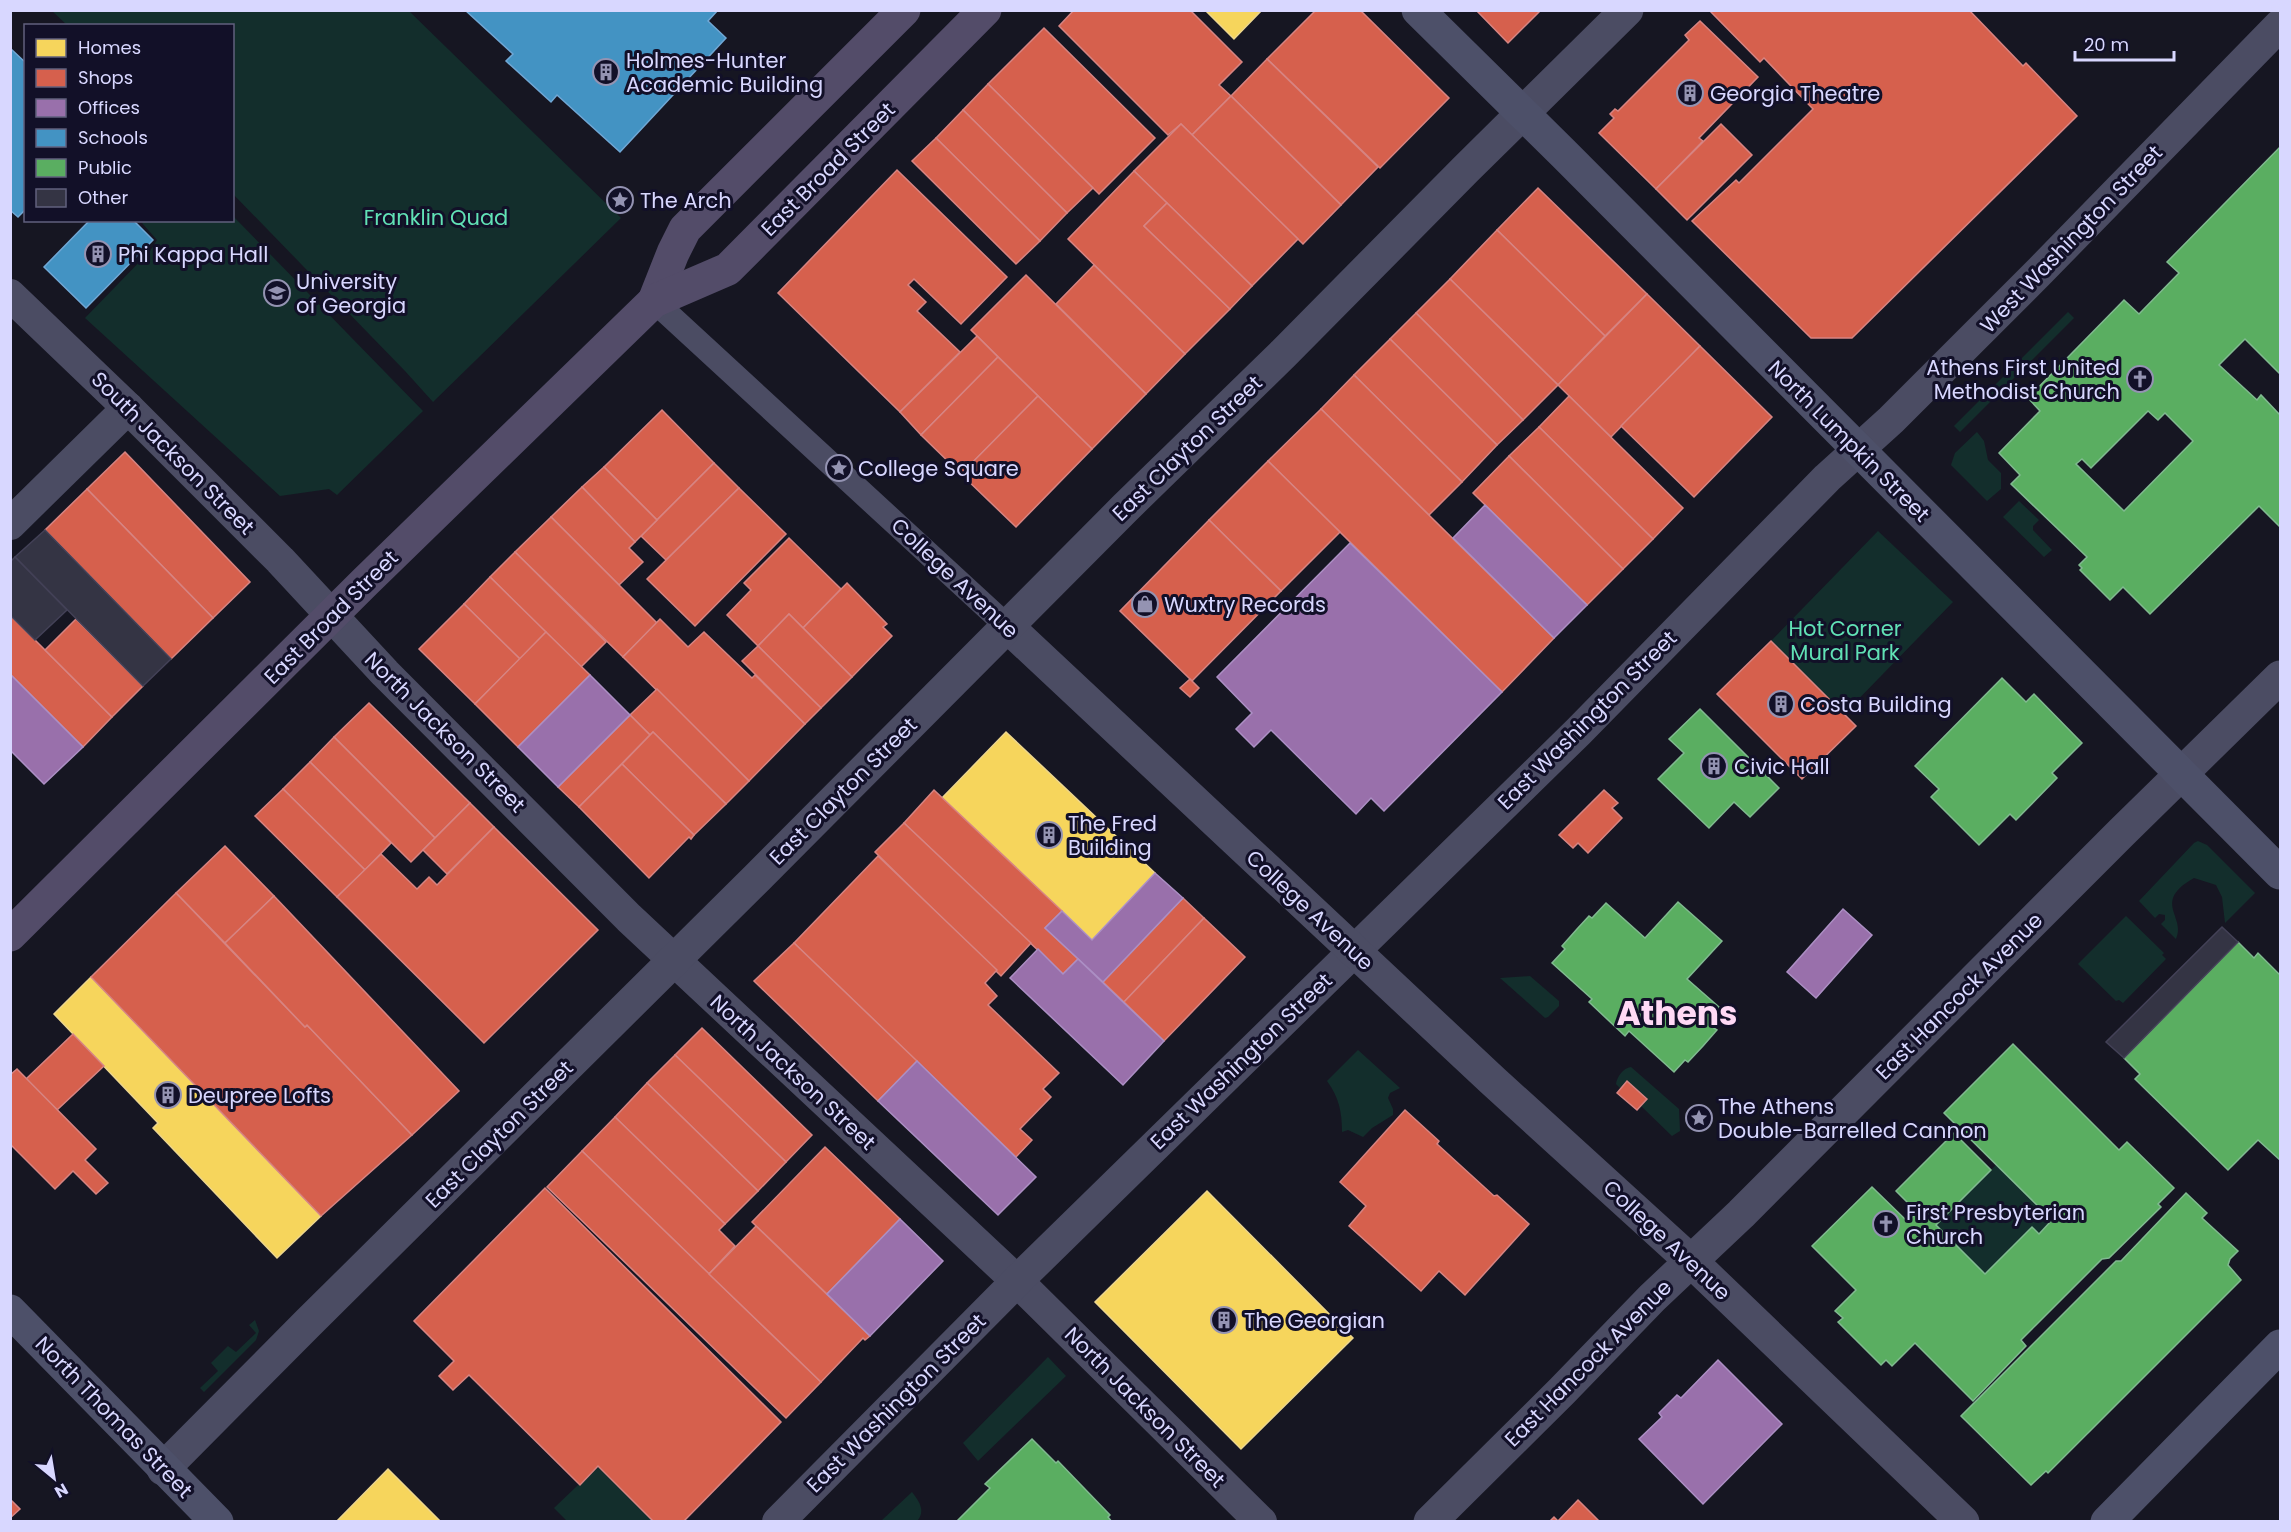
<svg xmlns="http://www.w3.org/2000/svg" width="2291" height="1532" viewBox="0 0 2291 1532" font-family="Poppins,sans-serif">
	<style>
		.green { fill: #132e2c }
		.homes { fill: #f6d55c; stroke: #edd68d; stroke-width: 1.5 }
		.shops { fill: #d6604d; stroke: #d78482; stroke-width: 1.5 }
		.offices { fill: #9970ab; stroke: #ac8fc4; stroke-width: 1.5 }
		.schools { fill: #4393c3; stroke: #70a7d5; stroke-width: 1.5 }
		.public { fill: #5aae61; stroke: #80ba90; stroke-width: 1.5; fill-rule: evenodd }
		.building { fill: #343444; stroke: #434157; stroke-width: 1.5 }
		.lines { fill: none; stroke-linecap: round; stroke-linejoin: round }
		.pedestrian { stroke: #4b4c63; stroke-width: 24 }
		.minor { stroke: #4b4c63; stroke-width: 32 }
		.tertiary { stroke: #4b4c63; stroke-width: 33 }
		.secondary { stroke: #4d5069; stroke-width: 33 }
		.primary { stroke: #534c69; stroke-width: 33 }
		.labels { text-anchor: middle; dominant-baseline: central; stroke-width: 6; stroke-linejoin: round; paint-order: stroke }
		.poi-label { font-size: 21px; fill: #d8d7ff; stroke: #121028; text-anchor: start }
		.street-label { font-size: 21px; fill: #d8d7ff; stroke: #121028 }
		.park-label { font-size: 21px; fill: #61e1b5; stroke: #121028 }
		.town-label { font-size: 33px; font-weight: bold; fill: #ffd9f5; stroke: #121028 }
	</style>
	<rect width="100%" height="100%" fill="#161622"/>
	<g class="green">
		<path d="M52,11H409L621,218L433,402L405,371L233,194L232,26L67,25Z"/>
		<path d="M233,216L423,411L337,495L329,489L280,496L85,318L150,251L157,240L142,223L144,221L232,220Z"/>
		<path d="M2068,312L2074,318L1960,432L1954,426Z"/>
		<path d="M1977,432L1984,441L1988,460L2001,473V489L1987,501L1951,465L1955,453Z"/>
		<path d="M2019,501L2039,520L2033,526V530L2052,550L2044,557L2003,517Z"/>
		<path d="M1878,531L1953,602L1844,714L1771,641Z"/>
		<path d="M2198,841L2207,845L2255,893L2225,923L2222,897L2216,885L2194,878C2151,902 2187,917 2176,939L2161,924L2165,920V915L2159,914L2155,918L2139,901L2194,843Z"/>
		<path d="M2126,916L2164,953L2162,955L2166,959L2123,1003L2119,1000L2116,1001L2078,964Z"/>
		<path d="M1530,976L1559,1001V1006L1548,1017L1545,1018L1500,978Z"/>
		<path d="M1358,1050L1400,1088L1390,1093L1388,1098L1393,1109V1115L1372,1128L1363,1137L1348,1130L1342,1132C1342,1112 1339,1097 1327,1081Z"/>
		<path d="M1631,1067L1679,1109L1680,1131L1672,1136L1641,1106L1647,1098L1628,1082L1621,1089L1616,1084C1617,1077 1623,1068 1631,1067Z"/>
		<path d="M1996,1165L2052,1220L2039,1234L2032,1227L1985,1274L1936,1225Z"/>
		<path d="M255,1320L259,1331L256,1340L204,1392L200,1388L218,1371L211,1363L228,1346L236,1352L256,1333L249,1325Z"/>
		<path d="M1048,1357L1066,1376L978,1461L963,1443Z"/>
		<path d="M598,1466L654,1521H567L554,1508Z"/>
		<path d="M912,1492C919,1501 926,1511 917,1521H881Z"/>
	</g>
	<g class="homes">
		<path d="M1205,10H1262L1234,39Z"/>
		<path d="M1006,732L1155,873L1092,940L942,798Z"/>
		<path d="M91,977L321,1216L277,1258L153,1128L158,1123L54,1014Z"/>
		<path d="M1207,1191L1353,1338L1241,1449L1095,1302Z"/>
		<path d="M388,1469L441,1522H336Z"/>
	</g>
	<g class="shops">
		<path d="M1074,10H1190L1242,62L1219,85L1231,96L1192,135L1181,124L1168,135L1059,26Z"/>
		<path d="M1316,10H1360L1449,98L1380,168L1267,59Z"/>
		<path d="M1476,10H1541L1508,43Z"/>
		<path d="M1969,10L2023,66L2026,63L2077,116L1852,338H1811L1692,221L1736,180L1739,183L1813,109L1764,58L1760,62L1710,11Z"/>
		<path d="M1700,21L1758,77L1699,138L1703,141L1656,189L1599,133L1614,118L1610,114L1615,109L1618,111L1689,40L1685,35Z"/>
		<path d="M1044,28L1155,138L1099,194L988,84Z"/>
		<path d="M1267,59L1378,167L1341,205L1231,96Z"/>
		<path d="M988,84L1093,188L1067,213L963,110Z"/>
		<path d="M1231,96L1341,205L1303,244L1192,135Z"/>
		<path d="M963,110L1067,213L1040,241L936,138Z"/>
		<path d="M1181,124L1298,239L1252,286L1134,171Z"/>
		<path d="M1721,124L1752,155L1687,220L1656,189Z"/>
		<path d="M936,138L1040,241L1016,264L912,161Z"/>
		<path d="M897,170L1007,277L961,324L914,279L908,285L926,302L917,311L960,352L900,412L778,293Z"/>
		<path d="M1134,171L1167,203L1144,226L1230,309L1185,354L1068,239Z"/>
		<path d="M1538,188L1647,294L1605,336L1497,230Z"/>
		<path d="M1167,203L1252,286L1230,309L1144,226Z"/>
		<path d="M1497,230L1605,336L1558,385L1450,279Z"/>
		<path d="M1094,265L1185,354L1146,394L1056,304Z"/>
		<path d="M1026,275L1146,394L1092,449L971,330Z"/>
		<path d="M1450,279L1558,385L1523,420L1416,313Z"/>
		<path d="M1647,294L1700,346L1611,437L1558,385Z"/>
		<path d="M1416,313L1523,420L1497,445L1390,339Z"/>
		<path d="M977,336L998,357L921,435L900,412Z"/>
		<path d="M1390,339L1497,445L1462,482L1354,375Z"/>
		<path d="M1700,346L1772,417L1694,497L1621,426Z"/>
		<path d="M998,357L1038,396L961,474L921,435Z"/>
		<path d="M1354,375L1462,482L1429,515L1321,409Z"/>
		<path d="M1038,396L1092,449L1016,527L961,474Z"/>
		<path d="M1569,396L1683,508L1653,539L1539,427Z"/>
		<path d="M1321,409L1554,638L1502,692L1268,461Z"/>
		<path d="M662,410L714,463L657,520L604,467Z"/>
		<path d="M1539,427L1653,539L1623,569L1509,456Z"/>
		<path d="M125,452L250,582L213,618L87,489Z"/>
		<path d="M1509,456L1623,569L1587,605L1473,493Z"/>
		<path d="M1268,461L1340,532L1281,591L1209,520Z"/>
		<path d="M714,463L739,488L666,560L641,536Z"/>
		<path d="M604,467L657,520L635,542L582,487Z"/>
		<path d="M582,487L635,542L629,548L643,562L619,585L551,517Z"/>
		<path d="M739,488L786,534L695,626L647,579Z"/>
		<path d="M87,489L213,618L171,659L45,530Z"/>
		<path d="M551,517L657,623L623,657L515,552Z"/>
		<path d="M1209,520L1281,591L1192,681L1120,611Z"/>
		<path d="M789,538L841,589L803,628L789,614L758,646L727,615L751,590L744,583Z"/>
		<path d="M515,552L606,642L581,667L490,577Z"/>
		<path d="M490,577L546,632L520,659L464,604Z"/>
		<path d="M847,583L887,624L883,627L892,636L852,677L803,628Z"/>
		<path d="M464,604L520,659L475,704L419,649Z"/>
		<path d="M789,614L852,677L821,708L758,646Z"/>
		<path d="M10,615L112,717L83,747L10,674Z"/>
		<path d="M76,619L143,686L112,717L45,650Z"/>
		<path d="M660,619L688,647L704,632L752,678L755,675L805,724L749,781L623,657Z"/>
		<path d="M546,632L590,675L518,747L475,704Z"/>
		<path d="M1771,641L1856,726L1802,779L1717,694Z"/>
		<path d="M758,646L821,708L805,724L742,661Z"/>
		<path d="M1190,679L1199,688L1190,697L1180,688Z"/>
		<path d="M657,689L749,781L726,804L653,732L650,735L630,715Z"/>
		<path d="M369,703L470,803L435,838L334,737Z"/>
		<path d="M630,715L650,735L579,807L558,787Z"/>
		<path d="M653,732L726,804L694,835L622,764Z"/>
		<path d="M334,737L435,838L411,862L310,762Z"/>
		<path d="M310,762L391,843L365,870L283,789Z"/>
		<path d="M622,764L694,835L691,839L689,837L649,878L579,807Z"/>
		<path d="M283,789L365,870L337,897L255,816Z"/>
		<path d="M934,790L1062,911L1045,928L1078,959L1063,974L904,823Z"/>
		<path d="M1604,790L1618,803L1612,808L1622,818L1588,853L1578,843L1573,848L1559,835Z"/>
		<path d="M470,803L494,827L447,874L423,850Z"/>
		<path d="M904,823L1031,943L1001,976L875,852Z"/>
		<path d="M494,827L598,930L484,1043L337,897L381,854L417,889L429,877L437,885Z"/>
		<path d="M225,846L274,896L225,943L176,893Z"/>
		<path d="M878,856L997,970L985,983L997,996L988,1005L1059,1073L1043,1089L1051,1097L1020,1129L1032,1140L1016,1157L794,943Z"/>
		<path d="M176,893L305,1027L307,1025L412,1135L321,1216L91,977Z"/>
		<path d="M274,896L459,1091L412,1135L307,1025L305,1027L225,943Z"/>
		<path d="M1183,898L1204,918L1124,1002L1103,982Z"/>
		<path d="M1204,918L1245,957L1164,1041L1124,1002Z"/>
		<path d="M794,943L917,1061L878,1101L754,981Z"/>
		<path d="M702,1028L812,1135L786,1162L675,1055Z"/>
		<path d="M73,1034L104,1066L57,1110L26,1079Z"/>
		<path d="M675,1055L786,1162L758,1191L647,1083Z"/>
		<path d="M17,1069L96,1149L85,1160L108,1183L96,1194L73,1171L55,1189L10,1144V1075Z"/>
		<path d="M1627,1081L1647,1099L1637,1110L1617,1093Z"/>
		<path d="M647,1083L758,1191L725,1224L615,1117Z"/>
		<path d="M1405,1110L1439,1141L1437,1144L1494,1196L1497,1195L1529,1224L1465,1295L1439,1271L1421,1291L1349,1226L1366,1206L1340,1182Z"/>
		<path d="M615,1117L725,1224L719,1230L735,1246L709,1274L582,1151Z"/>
		<path d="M825,1147L900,1219L827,1294L752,1222Z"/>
		<path d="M582,1151L821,1382L786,1418L547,1187Z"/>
		<path d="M545,1188L781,1422L683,1522H654L598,1466L580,1485L469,1375L453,1390L439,1376L454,1361L414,1321Z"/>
		<path d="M756,1226L870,1336L865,1340L863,1338L821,1382L709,1274Z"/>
		<path d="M10,1499L20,1509L10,1518Z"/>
		<path d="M1578,1500L1600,1522H1549L1554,1517L1558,1521Z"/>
	</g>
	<g class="offices">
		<path d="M1485,505L1587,605L1554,638L1453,538Z"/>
		<path d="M1350,543L1502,692L1384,811L1371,798L1356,814L1271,730L1254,747L1236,729L1252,713L1217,677Z"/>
		<path d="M10,674L83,747L44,784L10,750Z"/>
		<path d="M590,675L630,715L558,787L518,747Z"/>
		<path d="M1155,873L1183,898L1103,982L1045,928L1062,911L1092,940Z"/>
		<path d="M1843,909L1872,935L1816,998L1787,972Z"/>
		<path d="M1038,949L1063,974L1078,959L1164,1041L1123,1085L1010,978Z"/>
		<path d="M917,1061L1036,1177L998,1215L878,1101Z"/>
		<path d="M900,1219L943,1261L870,1336L827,1294Z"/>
		<path d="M1718,1360L1782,1424L1703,1504L1639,1439L1662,1417L1659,1413L1677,1395L1681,1398Z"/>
	</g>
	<g class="schools">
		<path d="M465,10H718L708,21L726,38L620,152L557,95L551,102L506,61L513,54Z"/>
		<path d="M10,48L26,63V209L18,217L10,210Z"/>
		<path d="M90,220H133L153,240L86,308L44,267Z"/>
	</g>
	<g class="public">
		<path d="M2280,147V374L2245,339L2219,365L2257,400L2261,395L2280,415V527L2259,506L2150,614L2123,587L2110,600L2080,570L2082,568L2079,565L2087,557L2011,484L2020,475L1999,453L2040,411L2028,398L2124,300L2139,314L2179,273L2167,262ZM2148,411L2158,420L2165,413L2193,441L2124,511L2076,464L2082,459L2091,468Z"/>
		<path d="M2002,678L2026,702L2034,694L2082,743L2052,773L2057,778L2016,820L2010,814L1979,845L1931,797L1939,789L1915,766Z"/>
		<path d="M1700,709L1779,788L1750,817L1734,802L1709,828L1658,779L1684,753L1669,739Z"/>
		<path d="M1678,902L1722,941L1687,979L1727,1014L1714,1028L1717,1030L1703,1046L1688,1062L1685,1060L1674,1072L1629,1031L1625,1036L1589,1002L1592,999L1552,963L1565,949L1562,946L1577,929L1589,916L1592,918L1606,903L1645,938Z"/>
		<path d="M2238,942L2254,958L2258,953L2280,975V1160L2258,1140L2228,1170L2135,1079L2140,1074L2124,1058Z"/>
		<path d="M2013,1044L2119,1150L2127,1142L2174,1188L2158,1204L2161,1207L2109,1258L2102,1259L2021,1340L2026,1346L1973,1401L1915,1343L1892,1366L1886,1360L1881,1365L1838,1322L1843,1318L1835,1311L1856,1290L1812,1246L1872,1187L1908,1222L1917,1212L1896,1191L1954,1133L1991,1170L1936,1225L1985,1274L2032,1227L2039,1234L2052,1220L1944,1113Z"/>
		<path d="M2186,1193L2207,1213L2202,1218L2238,1251L2230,1259L2228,1265L2241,1280L2048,1473L2046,1471L2031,1485L1961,1416L2116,1261H2121Z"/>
		<path d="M1032,1439L1056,1463L1058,1461L1110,1515L1108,1517L1112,1522H956L990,1488L985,1484Z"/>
	</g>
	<g class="building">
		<path d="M45,530L171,659L143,686L15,557Z"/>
		<path d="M15,557L67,610L35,640L10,615V562Z"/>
		<path d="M2222,927L2238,942L2124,1058L2106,1042Z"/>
	</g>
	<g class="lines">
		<path class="pedestrian" d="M654,301L1008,627"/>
		<g class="minor">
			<path d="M10,295L128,408L280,560L385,673L629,918L1017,1281L1261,1522"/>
			<path d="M10,524L128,408"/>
			<path d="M778,1522L1017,1281L1578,732L1827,478L1891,420L2041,270L2280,25"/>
		</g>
		<g class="tertiary">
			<path d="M1008,627L1492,1080L1692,1262L1963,1522"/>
			<path d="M163,1469L308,1323L757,878L1125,508L1284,353L1466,169L1627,10"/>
			<path d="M1430,1522L1562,1391L1652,1298L1741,1214L2121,833L2280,677"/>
		</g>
		<g class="secondary">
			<path d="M1418,10L1564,154L2280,873"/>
			<path d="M10,1311L217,1522"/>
			<path d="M2107,1522L2280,1346"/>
		</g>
		<g class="primary">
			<path d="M654,301L673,253L685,229L904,10"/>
			<path d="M10,935L365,582L654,301L728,269L985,10"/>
		</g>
	</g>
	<defs>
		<symbol id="building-ring" viewBox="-11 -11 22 22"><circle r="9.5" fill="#121028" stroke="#9493b2" stroke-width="1.5"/><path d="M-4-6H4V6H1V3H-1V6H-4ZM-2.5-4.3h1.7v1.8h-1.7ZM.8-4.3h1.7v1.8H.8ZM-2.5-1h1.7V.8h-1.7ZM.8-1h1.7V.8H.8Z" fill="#9493b2"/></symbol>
		<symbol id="sight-ring" viewBox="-11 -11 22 22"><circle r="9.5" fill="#121028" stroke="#9493b2" stroke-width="1.5"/><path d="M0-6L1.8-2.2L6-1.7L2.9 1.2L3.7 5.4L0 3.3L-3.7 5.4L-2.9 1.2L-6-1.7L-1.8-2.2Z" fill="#9493b2"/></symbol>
		<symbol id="university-ring" viewBox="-11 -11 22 22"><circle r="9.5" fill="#121028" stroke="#9493b2" stroke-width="1.5"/><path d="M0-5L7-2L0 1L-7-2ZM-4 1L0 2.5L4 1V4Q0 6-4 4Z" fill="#9493b2"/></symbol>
		<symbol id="church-ring" viewBox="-11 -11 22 22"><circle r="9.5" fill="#121028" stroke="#9493b2" stroke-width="1.5"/><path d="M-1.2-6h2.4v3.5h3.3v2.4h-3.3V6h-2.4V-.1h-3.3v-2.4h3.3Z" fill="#9493b2"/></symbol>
		<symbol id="shop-ring" viewBox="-11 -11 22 22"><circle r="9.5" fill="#121028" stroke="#9493b2" stroke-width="1.5"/><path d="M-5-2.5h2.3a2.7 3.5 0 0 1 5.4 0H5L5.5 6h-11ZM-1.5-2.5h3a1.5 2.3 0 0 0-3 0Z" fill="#9493b2"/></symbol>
	</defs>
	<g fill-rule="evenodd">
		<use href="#building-ring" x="591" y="57" width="30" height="30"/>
		<use href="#building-ring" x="1675" y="78" width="30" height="30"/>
		<use href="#sight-ring" x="605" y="185" width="30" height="30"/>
		<use href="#building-ring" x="83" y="239" width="30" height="30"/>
		<use href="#university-ring" x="262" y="278" width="30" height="30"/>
		<use href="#church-ring" x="2125" y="364" width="30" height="30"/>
		<use href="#sight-ring" x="824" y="453" width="30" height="30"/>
		<use href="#shop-ring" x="1130" y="589" width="30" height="30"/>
		<use href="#building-ring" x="1766" y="689" width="30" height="30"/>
		<use href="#building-ring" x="1699" y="751" width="30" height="30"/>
		<use href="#building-ring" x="1034" y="820" width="30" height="30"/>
		<use href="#building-ring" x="153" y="1080" width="30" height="30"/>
		<use href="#sight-ring" x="1684" y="1103" width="30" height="30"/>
		<use href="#church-ring" x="1871" y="1209" width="30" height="30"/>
		<use href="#building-ring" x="1209" y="1305" width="30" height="30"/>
	</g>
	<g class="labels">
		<g class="poi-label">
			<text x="626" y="60">Holmes-Hunter<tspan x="626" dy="24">Academic Building</tspan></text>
			<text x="1710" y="93">Georgia Theatre</text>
			<text x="640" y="200">The Arch</text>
			<text x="118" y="254">Phi Kappa Hall</text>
			<text x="296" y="281">University<tspan x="296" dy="24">of Georgia</tspan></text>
			<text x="2120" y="367" text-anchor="end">Athens First United<tspan x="2120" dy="24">Methodist Church</tspan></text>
			<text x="858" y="468">College Square</text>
			<text x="1164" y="604">Wuxtry Records</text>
			<text x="1800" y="704">Costa Building</text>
			<text x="1734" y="766">Civic Hall</text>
			<text x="1068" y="823">The Fred<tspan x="1068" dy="24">Building</tspan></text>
			<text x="188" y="1095">Deupree Lofts</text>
			<text x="1718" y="1106">The Athens<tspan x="1718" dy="24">Double-Barrelled Cannon</tspan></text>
			<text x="1906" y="1212">First Presbyterian<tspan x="1906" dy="24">Church</tspan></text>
			<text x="1244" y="1320">The Georgian</text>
		</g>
		<g class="street-label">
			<text transform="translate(828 169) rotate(-45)">East Broad Street</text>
			<text transform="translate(2071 239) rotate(-46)">West Washington Street</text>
			<text transform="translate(1849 441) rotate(45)">North Lumpkin Street</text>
			<text transform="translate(1187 448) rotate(-44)">East Clayton Street</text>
			<text transform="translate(173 453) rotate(45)">South Jackson Street</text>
			<text transform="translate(955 578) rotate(43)">College Avenue</text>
			<text transform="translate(331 617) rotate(-45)">East Broad Street</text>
			<text transform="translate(1587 720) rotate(-45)">East Washington Street</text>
			<text transform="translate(445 732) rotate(45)">North Jackson Street</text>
			<text transform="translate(843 791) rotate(-45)">East Clayton Street</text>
			<text transform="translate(1310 910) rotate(43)">College Avenue</text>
			<text transform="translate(1959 996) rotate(-45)">East Hancock Avenue</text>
			<text transform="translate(1241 1061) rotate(-44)">East Washington Street</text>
			<text transform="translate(793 1072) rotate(43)">North Jackson Street</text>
			<text transform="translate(499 1134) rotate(-45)">East Clayton Street</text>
			<text transform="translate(1667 1240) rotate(43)">College Avenue</text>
			<text transform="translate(1588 1363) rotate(-45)">East Hancock Avenue</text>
			<text transform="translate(896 1403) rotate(-45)">East Washington Street</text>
			<text transform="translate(1145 1407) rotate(45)">North Jackson Street</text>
			<text transform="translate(114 1417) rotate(46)">North Thomas Street</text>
		</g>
		<g class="park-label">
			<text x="436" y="217">Franklin Quad</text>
			<text x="1845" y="628">Hot Corner<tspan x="1845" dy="24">Mural Park</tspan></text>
		</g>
		<g class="town-label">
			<text x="1677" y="1013">Athens</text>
		</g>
	</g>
	<rect width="2291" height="1532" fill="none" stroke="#d8d7ff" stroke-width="24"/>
	<rect x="24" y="24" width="210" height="198" fill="#121028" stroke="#61607e" stroke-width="1.5"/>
	<rect x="36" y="39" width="30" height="18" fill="#f6d55c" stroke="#61607e" stroke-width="1.5"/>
	<text x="78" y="54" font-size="18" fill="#d8d7ff">Homes</text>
	<rect x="36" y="69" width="30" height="18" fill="#d6604d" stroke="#61607e" stroke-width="1.5"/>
	<text x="78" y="84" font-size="18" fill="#d8d7ff">Shops</text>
	<rect x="36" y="99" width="30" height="18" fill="#9970ab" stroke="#61607e" stroke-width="1.5"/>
	<text x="78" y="114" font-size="18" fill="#d8d7ff">Offices</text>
	<rect x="36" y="129" width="30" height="18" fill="#4393c3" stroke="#61607e" stroke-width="1.5"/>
	<text x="78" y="144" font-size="18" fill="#d8d7ff">Schools</text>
	<rect x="36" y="159" width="30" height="18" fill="#5aae61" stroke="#61607e" stroke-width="1.5"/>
	<text x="78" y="174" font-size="18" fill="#d8d7ff">Public</text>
	<rect x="36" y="189" width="30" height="18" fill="#343444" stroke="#61607e" stroke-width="1.5"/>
	<text x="78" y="204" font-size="18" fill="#d8d7ff">Other</text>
	<g transform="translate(54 1478) rotate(150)" stroke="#121028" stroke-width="4.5" paint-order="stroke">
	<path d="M0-4.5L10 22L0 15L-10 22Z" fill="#d8d7ff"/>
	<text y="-9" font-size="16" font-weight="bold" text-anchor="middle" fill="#d8d7ff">N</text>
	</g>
	<path d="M2075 51v9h99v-9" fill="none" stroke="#d8d7ff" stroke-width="3"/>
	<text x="2084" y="51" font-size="18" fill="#d8d7ff" stroke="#121028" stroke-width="4.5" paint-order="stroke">20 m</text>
</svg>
